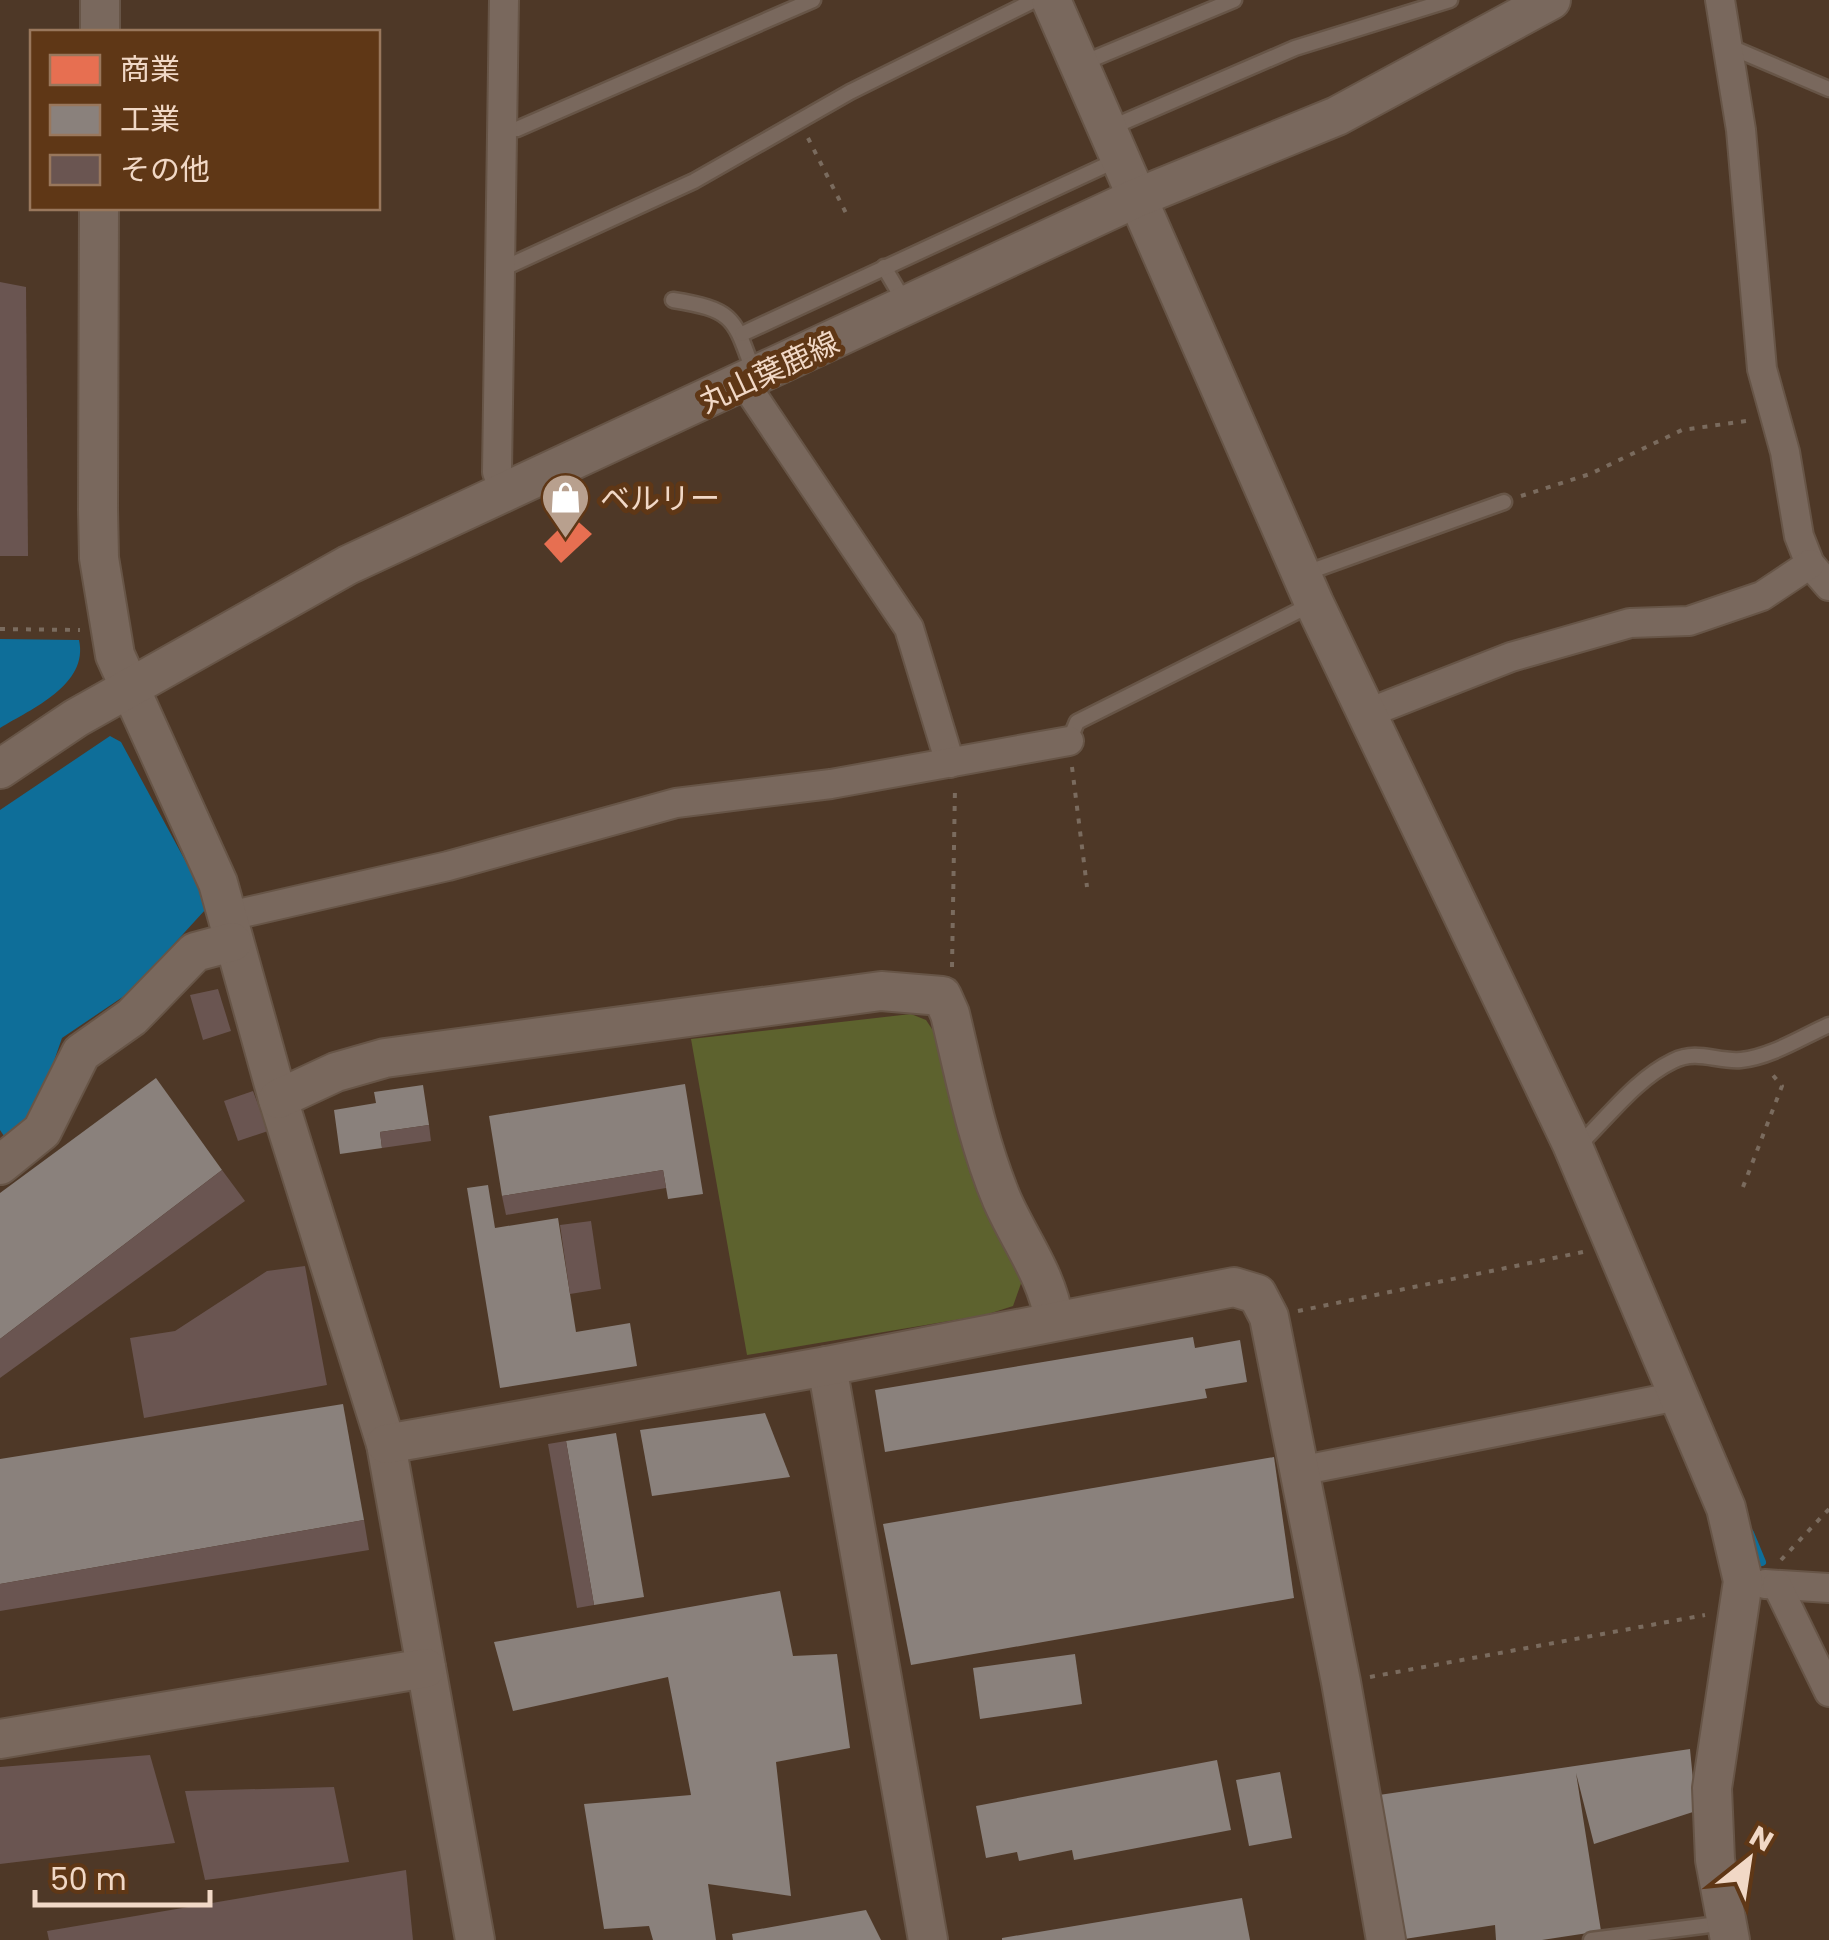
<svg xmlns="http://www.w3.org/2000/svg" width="1829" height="1940" viewBox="0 0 1829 1940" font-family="Poppins,'Noto Sans JP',sans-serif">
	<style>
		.green { fill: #5d622e }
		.water { fill: #0e6e99 }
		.shops { fill: #e76f51 }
		.industry { fill: #8a817c }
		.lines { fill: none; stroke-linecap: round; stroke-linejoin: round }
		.stream { stroke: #0e6e99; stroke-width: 8 }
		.building { fill: #6a5551 }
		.lane-casing { stroke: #675547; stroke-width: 19 }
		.street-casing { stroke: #675547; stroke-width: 32 }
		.secondary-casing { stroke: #675547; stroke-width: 42 }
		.path { stroke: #7a6b5e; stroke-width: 4; stroke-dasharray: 5 8; stroke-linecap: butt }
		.lane { stroke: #79685d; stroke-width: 14 }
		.street { stroke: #79685d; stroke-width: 28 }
		.secondary { stroke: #79685d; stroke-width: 38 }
		.labels { text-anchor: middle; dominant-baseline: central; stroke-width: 10; stroke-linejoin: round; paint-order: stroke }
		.street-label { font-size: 30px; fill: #f1d8c6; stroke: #5f3716 }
		.poi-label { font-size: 30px; fill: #f1d8c6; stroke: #5f3716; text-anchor: start }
	</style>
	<rect width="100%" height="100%" fill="#4e3827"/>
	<path class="green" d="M911,1014L926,1020L934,1032L978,1186L1023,1278L1013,1306L985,1315L747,1355L691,1039Z"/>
	<g class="water">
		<path d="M0,639L79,640C89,685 31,709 0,728Z"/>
		<path d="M110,736L121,742L200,888L205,910L130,992L62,1038L40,1101L28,1118L4,1136L0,1130V810Z"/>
	</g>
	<path class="shops" d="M572,516L592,534L561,563L544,544Z"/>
	<g class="industry">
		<path d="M156,1078L222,1170L0,1339V1193Z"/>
		<path d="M685,1084L703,1194L668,1199L663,1170L502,1196L489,1116Z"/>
		<path d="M423,1085L429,1125L380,1132L382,1148L340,1154L334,1110L376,1103L374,1092Z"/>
		<path d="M488,1185L495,1228L558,1218L576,1332L630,1323L637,1366L500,1388L467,1188Z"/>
		<path d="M1193,1337L1195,1348L1240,1340L1247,1382L1205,1389L1207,1398L885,1452L875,1390Z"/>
		<path d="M343,1404L364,1520L0,1584V1459Z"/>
		<path d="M765,1413L790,1477L652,1496L640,1430Z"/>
		<path d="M616,1433L644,1597L594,1605L566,1441Z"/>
		<path d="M1274,1457L1294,1598L911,1665L883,1524Z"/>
		<path d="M780,1591L793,1656L837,1654L850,1748L776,1762L791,1896L708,1884L716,1940H653L649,1926L604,1929L584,1804L691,1795L668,1677L513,1711L494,1642Z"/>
		<path d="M1075,1654L1082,1704L980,1719L973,1668Z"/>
		<path d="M1690,1749L1696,1811L1594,1844L1576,1773L1601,1931L1542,1940H1496L1495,1925L1398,1940L1379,1795Z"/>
		<path d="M1217,1760L1231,1830L1074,1860L1072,1850L1019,1861L1017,1852L986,1858L976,1806Z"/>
		<path d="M1280,1772L1292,1838L1249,1846L1236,1780Z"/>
		<path d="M1242,1898L1250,1940H1002V1938Z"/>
		<path d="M866,1910L881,1940H733L732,1934Z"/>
	</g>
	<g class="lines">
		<path class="stream" d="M1750,1533L1762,1562"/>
	</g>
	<g class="building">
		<path d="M0,282L26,287L28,556H0Z"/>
		<path d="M218,989L231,1031L203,1040L190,995Z"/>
		<path d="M253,1091L268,1131L238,1141L224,1101Z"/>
		<path d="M429,1125L431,1141L382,1148L380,1132Z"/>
		<path d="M222,1170L245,1201L0,1378V1339Z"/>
		<path d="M663,1170L666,1188L506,1215L502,1196Z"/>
		<path d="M591,1221L601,1289L570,1294L560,1225Z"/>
		<path d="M305,1266L327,1385L144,1418L130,1338L175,1331L267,1271Z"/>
		<path d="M566,1441L594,1605L577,1608L548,1444Z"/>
		<path d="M364,1520L369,1550L0,1611V1584Z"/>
		<path d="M150,1755L175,1843L0,1864V1767Z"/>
		<path d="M334,1787L349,1862L205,1880L185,1791Z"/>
		<path d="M406,1870L413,1940H49L47,1931Z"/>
	</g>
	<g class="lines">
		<defs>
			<g id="lane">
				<path d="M1728,46L1829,89"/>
				<path d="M1083,63L1234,0"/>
				<path d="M1110,128L1295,48L1450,0"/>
				<path d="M502,130L517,129L813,0"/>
				<path d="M884,267L904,301"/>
				<path d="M502,269L694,181L850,92L1035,0"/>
				<path d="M673,300C736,310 734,319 754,373"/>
				<path d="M742,334L1117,160"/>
				<path d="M1303,574L1504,502"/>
				<path d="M1069,741L1077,722L1312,604"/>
				<path d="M1574,1143L1585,1139C1612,1112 1638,1078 1673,1061C1698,1049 1716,1062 1741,1060C1771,1057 1802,1037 1829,1025"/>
				<path d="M1591,1940L1726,1923"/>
			</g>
			<g id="street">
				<path d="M504,0L497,472L505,495"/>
				<path d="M1720,0L1741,130L1762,369L1785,452L1799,536L1810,564L1829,586"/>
				<path d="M745,384L909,628L950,763"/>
				<path d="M1368,713L1511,657L1630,623L1689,621L1762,596L1810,564"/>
				<path d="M225,917L448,866L676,803L831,784L1069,741"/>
				<path d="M1299,1471L1678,1396"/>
				<path d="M1765,1584L1829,1588"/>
				<path d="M1777,1585L1829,1692"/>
			</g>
			<g id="secondary">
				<path d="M1051,0L1314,603L1572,1144L1726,1508L1743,1581L1712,1788L1715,1860L1730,1940"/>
				<path d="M100,32V0"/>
				<path d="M99,208L98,509L99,558L115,655L218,883L278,1099L386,1444L475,1940"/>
				<path d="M0,769L76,718L348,565L1134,199L1337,116L1551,0"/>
				<path d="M278,1099L336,1072L385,1058L881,991L942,996L950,1014C965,1077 977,1140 1002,1200C1020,1241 1047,1275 1054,1320"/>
				<path d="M0,1165L42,1131L81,1053L132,1017L195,952L232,942"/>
				<path d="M827,1366L928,1940"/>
				<path d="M386,1444L827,1366L1234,1287L1257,1294L1269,1317L1341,1682L1386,1940"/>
				<path d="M0,1739L426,1668"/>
			</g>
		</defs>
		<use href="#lane" class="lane-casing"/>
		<use href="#street" class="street-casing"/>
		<use href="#secondary" class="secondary-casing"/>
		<g class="path">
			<path d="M808,138L847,215"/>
			<path d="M1521,496L1590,474L1682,430L1753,420"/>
			<path d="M0,629L80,630"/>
			<path d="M1072,767L1087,887"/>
			<path d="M952,967L955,787"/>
			<path d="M1743,1187L1782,1086L1771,1073"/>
			<path d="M1298,1311L1583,1252"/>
			<path d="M1781,1560L1829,1509"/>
			<path d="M1370,1677L1705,1615"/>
		</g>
		<use href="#lane" class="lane"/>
		<use href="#street" class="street"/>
		<use href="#secondary" class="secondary"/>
	</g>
	<defs>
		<symbol id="shop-pin" viewBox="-11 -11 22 30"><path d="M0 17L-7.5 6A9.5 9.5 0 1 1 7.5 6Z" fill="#b8a08e" stroke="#5f3716"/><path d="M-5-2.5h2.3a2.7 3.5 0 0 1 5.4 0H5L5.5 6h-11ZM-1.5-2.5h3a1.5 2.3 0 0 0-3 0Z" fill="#fff"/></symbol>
	</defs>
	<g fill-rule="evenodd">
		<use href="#shop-pin" x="538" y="470" width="55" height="75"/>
	</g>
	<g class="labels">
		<g class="street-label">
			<text transform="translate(769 372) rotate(-25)">丸山葉鹿線</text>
		</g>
		<g class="poi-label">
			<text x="600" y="498">ベルリー</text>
		</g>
	</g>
	<rect x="30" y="30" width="350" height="180" fill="#5f3716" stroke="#99775c" stroke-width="2.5"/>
	<rect x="50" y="55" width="50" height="30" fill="#e76f51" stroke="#99775c" stroke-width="2.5"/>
	<text x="120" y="80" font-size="30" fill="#f1d8c6">商業</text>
	<rect x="50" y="105" width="50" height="30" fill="#8a817c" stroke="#99775c" stroke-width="2.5"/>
	<text x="120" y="130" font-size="30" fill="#f1d8c6">工業</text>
	<rect x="50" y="155" width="50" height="30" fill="#6a5551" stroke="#99775c" stroke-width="2.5"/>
	<text x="120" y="180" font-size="30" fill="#f1d8c6">その他</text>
	<g transform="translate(1749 1860) rotate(30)" stroke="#5f3716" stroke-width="8" paint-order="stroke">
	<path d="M0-8L18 38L0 25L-18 38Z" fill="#f1d8c6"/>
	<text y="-15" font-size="28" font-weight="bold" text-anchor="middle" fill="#f1d8c6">N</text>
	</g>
	<path d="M35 1890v15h175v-15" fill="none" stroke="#f1d8c6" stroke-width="5"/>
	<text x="50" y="1890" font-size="30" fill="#f1d8c6" stroke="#5f3716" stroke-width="8" paint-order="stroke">50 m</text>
</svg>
